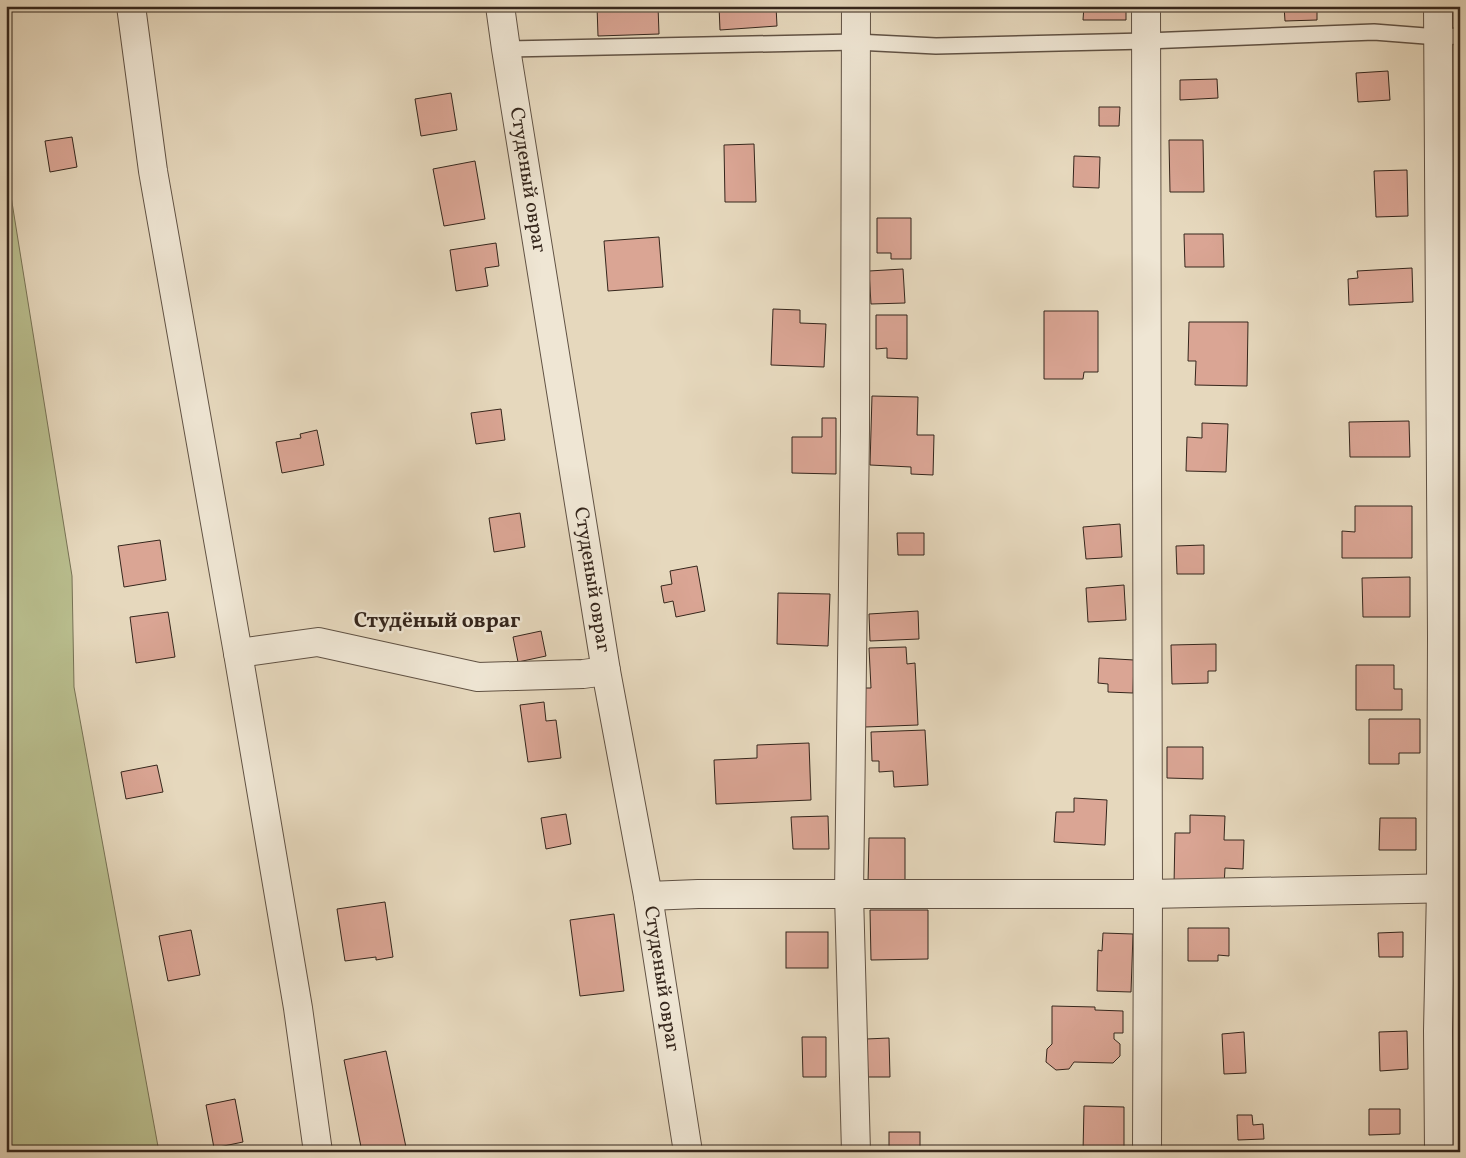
<svg xmlns="http://www.w3.org/2000/svg" width="1466" height="1158" viewBox="0 0 1466 1158" font-family="Vollkorn,serif">
	<style>
		.green { fill: #b9be8e; stroke: #777255 }
		.building { fill: #daa594; stroke: #35261c }
		.lines { fill: none; stroke-linecap: round; stroke-linejoin: round }
		.lane-casing { stroke: #615244; stroke-width: 18 }
		.street-casing { stroke: #615244; stroke-width: 30 }
		.lane { stroke: #efe6d4; stroke-width: 15 }
		.street { stroke: #efe6d4; stroke-width: 28 }
		.labels { text-anchor: middle; dominant-baseline: central; stroke-width: 5; stroke-linejoin: round; paint-order: stroke }
		.street-label { font-size: 20px; fill: #35261c; stroke: #efe6d4 }
		.neighbourhood-label { font-size: 21px; font-weight: bold; fill: #35261c; stroke: #efe6d4 }
	</style>
	<rect width="100%" height="100%" fill="#e6d8bd"/>
	<filter id="stains"><feTurbulence type="fractalNoise" baseFrequency=".004" numOctaves="4"/><feColorMatrix values="0 0 0 0 .2 0 0 0 0 .09 0 0 0 0 .02 0 0 0 .5 -.17"/></filter>
	<radialGradient id="worn" r=".72"><stop offset=".6" stop-color="#630" stop-opacity="0"/><stop offset="1" stop-color="#630" stop-opacity=".3"/></radialGradient>
	<path class="green" d="M6,165L72,576L74,687L159,1152H6Z"/>
	<g class="building">
		<path d="M597,6H658L659,34L598,36Z"/>
		<path d="M719,6H776L777,26L720,30Z"/>
		<path d="M1084,6H1126V20H1083Z"/>
		<path d="M1284,6H1317V20L1285,21Z"/>
		<path d="M1388,71L1390,100L1358,102L1356,73Z"/>
		<path d="M1217,79L1218,98L1180,100V80Z"/>
		<path d="M451,93L457,130L421,136L415,99Z"/>
		<path d="M1099,107H1120L1119,126H1099Z"/>
		<path d="M72,137L77,167L50,172L45,141Z"/>
		<path d="M1169,140H1203L1204,192H1170Z"/>
		<path d="M754,144L756,202H725L724,145Z"/>
		<path d="M1074,156L1100,157L1099,188L1073,187Z"/>
		<path d="M475,161L485,219L444,226L433,169Z"/>
		<path d="M1407,170L1408,216L1376,217L1374,171Z"/>
		<path d="M877,218H911V259H891V253H877Z"/>
		<path d="M1184,234H1223L1224,267H1185Z"/>
		<path d="M659,237L663,287L608,291L604,241Z"/>
		<path d="M496,243L499,266L485,268L488,286L456,291L450,250Z"/>
		<path d="M1412,268L1413,302L1349,305L1348,279L1358,278L1357,271Z"/>
		<path d="M903,269L905,303L871,304L869,271Z"/>
		<path d="M773,309L800,310V323L826,324L824,367L771,365Z"/>
		<path d="M1044,311H1098V372H1084L1083,379H1044Z"/>
		<path d="M876,315H907V359L887,358V348L876,349Z"/>
		<path d="M1189,322H1248L1247,386L1195,385L1196,361H1188Z"/>
		<path d="M872,396L918,397L917,435H934L933,475L911,474V467L870,465Z"/>
		<path d="M501,409L505,440L476,444L471,413Z"/>
		<path d="M822,418H836V474L792,473V437H822Z"/>
		<path d="M1409,421L1410,457H1350L1349,422Z"/>
		<path d="M1202,423L1228,424L1226,472L1186,471L1187,437L1202,438Z"/>
		<path d="M317,430L324,465L282,473L276,442L301,438L300,434Z"/>
		<path d="M1355,506H1412V558H1342V531L1355,532Z"/>
		<path d="M520,513L525,547L494,552L489,518Z"/>
		<path d="M1120,524L1122,557L1086,559L1083,527Z"/>
		<path d="M897,533H924V555H898Z"/>
		<path d="M160,540L166,580L124,587L118,546Z"/>
		<path d="M1204,545V574H1177L1176,546Z"/>
		<path d="M697,566L705,611L676,617L673,601L664,603L661,586L672,584L670,571Z"/>
		<path d="M1410,577V617H1363L1362,578Z"/>
		<path d="M1124,585L1126,620L1088,622L1086,588Z"/>
		<path d="M778,593L830,594L828,646L777,644Z"/>
		<path d="M918,611L919,639L870,641L869,614Z"/>
		<path d="M168,612L175,657L136,663L130,617Z"/>
		<path d="M541,631L546,656L518,662L513,637Z"/>
		<path d="M1216,644V671H1208V683L1172,684L1171,645Z"/>
		<path d="M906,647L907,664L915,663L918,725L865,727L863,688H871L869,648Z"/>
		<path d="M1099,658L1134,660L1133,693L1108,692V684L1098,683Z"/>
		<path d="M1356,665H1394V689H1402V710H1356Z"/>
		<path d="M544,702L546,721L556,720L561,758L528,762L520,705Z"/>
		<path d="M1369,719H1420V753H1399V764H1369Z"/>
		<path d="M925,730L928,785L894,787L893,771L879,772V761H872L871,732Z"/>
		<path d="M809,743L811,800L716,804L714,760L757,758V745Z"/>
		<path d="M1167,747H1203V779L1167,778Z"/>
		<path d="M157,765L163,792L126,799L121,772Z"/>
		<path d="M1074,798L1107,800L1105,845L1054,842L1056,812H1074Z"/>
		<path d="M566,814L571,844L546,849L541,818Z"/>
		<path d="M1190,815L1225,816L1224,840H1244L1243,869L1225,868L1224,886L1174,885L1175,833H1190Z"/>
		<path d="M828,816L829,849H793L791,817Z"/>
		<path d="M1380,818H1416V850H1379Z"/>
		<path d="M869,838H905V883H868Z"/>
		<path d="M385,902L393,957L376,960V957L345,961L337,909Z"/>
		<rect x="1455" y="903" width="5" height="52"/>
		<path d="M870,910H928V959L871,960Z"/>
		<path d="M614,914L624,991L580,996L570,920Z"/>
		<path d="M1188,928H1229V956L1218,955V961H1188Z"/>
		<path d="M191,930L200,975L168,981L159,936Z"/>
		<rect x="786" y="932" width="42" height="36"/>
		<path d="M1403,932V957H1379L1378,933Z"/>
		<path d="M1103,933L1133,934L1131,992L1097,991L1098,950L1102,951Z"/>
		<path d="M1052,1006L1095,1007V1010L1123,1011V1033H1114V1039L1120,1044V1056L1113,1063L1074,1062L1069,1069L1056,1070L1046,1062L1047,1049L1052,1044Z"/>
		<path d="M1407,1031L1408,1069L1380,1071L1379,1032Z"/>
		<path d="M1244,1032L1246,1073L1224,1074L1222,1034Z"/>
		<path d="M802,1037H826V1077H803Z"/>
		<path d="M889,1038L890,1077H868L866,1039Z"/>
		<path d="M386,1051L407,1152H362L344,1060Z"/>
		<path d="M235,1099L243,1142L214,1148L206,1105Z"/>
		<path d="M1084,1106L1124,1107V1152H1083Z"/>
		<path d="M1369,1109H1400V1134L1369,1135Z"/>
		<path d="M1237,1115H1252L1253,1125L1263,1124L1264,1139L1238,1140Z"/>
		<rect x="889" y="1132" width="31" height="20"/>
	</g>
	<g class="lines">
		<defs>
			<path id="lane" d="M506,49L856,42L936,46L1146,41L1374,32L1438,37L1460,36"/>
			<g id="street">
				<path d="M131,6L153,171L238,653L298,1008L318,1152"/>
				<path id="s1" d="M500,6L506,49L606,671L648,896L688,1152"/>
				<path d="M1146,6L1148,894L1147,1152"/>
				<path d="M1438,6L1442,637L1441,889L1438,1031L1439,1152"/>
				<path d="M238,653L318,642L478,677L583,674L606,671"/>
				<path d="M648,896L698,894H1148L1458,888"/>
				<path d="M856,1152L849,894L855,431L856,6"/>
			</g>
		</defs>
		<use href="#lane" class="lane-casing"/>
		<use href="#street" class="street-casing"/>
		<use href="#lane" class="lane"/>
		<use href="#street" class="street"/>
	</g>
	<g class="labels">
		<g class="street-label">
			<text stroke="none"><textPath href="#s1" startOffset="176">Студеный овраг</textPath></text>
			<text stroke="none"><textPath href="#s1" startOffset="581">Студеный овраг</textPath></text>
			<text stroke="none"><textPath href="#s1" startOffset="986">Студеный овраг</textPath></text>
		</g>
		<g class="neighbourhood-label">
			<text x="437" y="621">Студёный овраг</text>
		</g>
	</g>
	<rect width="1466" height="1158" fill="none" stroke="#e6d8bd" stroke-width="25"/>
	<rect x="8" y="8" width="1451" height="1143" fill="none" stroke="#35261c" stroke-width="2.5"/>
	<rect x="12" y="12" width="1441" height="1133" fill="none" stroke="#35261c"/>
	<rect width="100%" height="100%" filter="url(#stains)"/>
	<rect width="100%" height="100%" fill="url(#worn)"/>
</svg>
